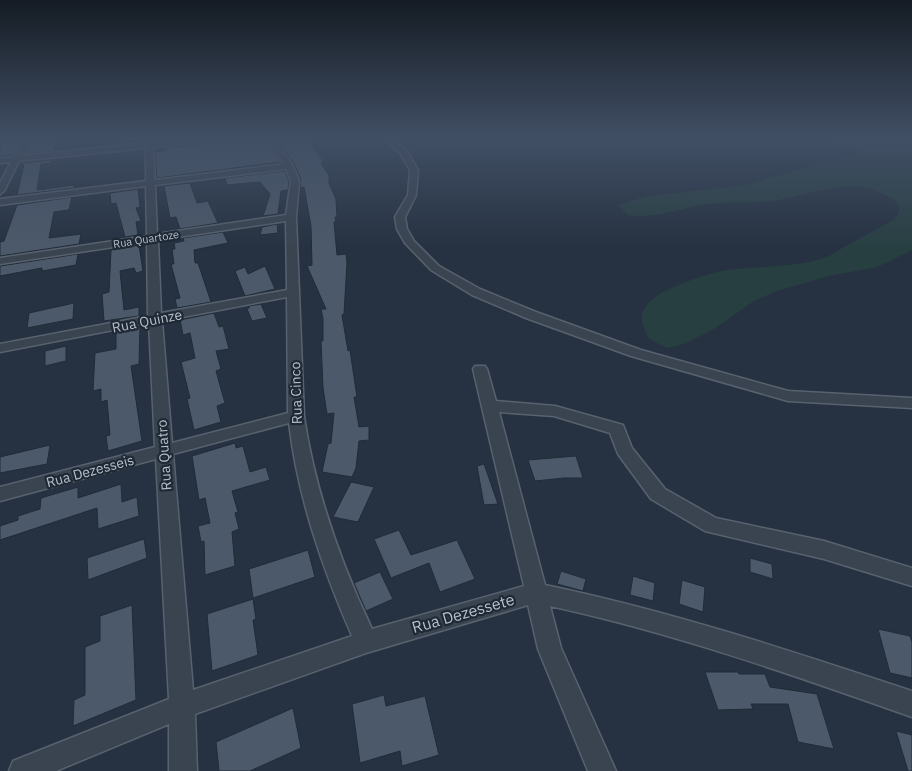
<svg xmlns="http://www.w3.org/2000/svg" width="912" height="771" viewBox="0 0 912 771" font-family="'IBM Plex Sans',sans-serif">
	<style>
		.green { fill: #283f42 }
		.building { fill: #4c596a; stroke: #212b38 }
		.lines { fill: none; stroke-linecap: round; stroke-linejoin: round }
		.street-casing { stroke: #58626e; stroke-width: 3 }
		.street { fill: #3a4451; fill-rule: evenodd }
		.labels { text-anchor: middle; dominant-baseline: central; stroke-width: 4.5; stroke-linejoin: round; paint-order: stroke }
		.far-street-label { font-size: 11px; fill: #b7bfcb; stroke: #1f2936 }
		.street-label { font-size: 14px; fill: #b7bfcb; stroke: #1f2936 }
		.near-street-label { font-size: 16px; fill: #b7bfcb; stroke: #1f2936 }
	</style>
	<rect width="100%" height="100%" fill="#263241"/>
	<path class="green" d="M829,139H912V250L877,267L829,276L777,291L754,301L714,329L684,344L667,348L649,339C647,333 641,324 642,317C643,304 657,295 667,290C685,282 703,275 722,271C754,265 817,270 842,248L892,221L897,216L900,207C895,199 887,196 879,192C844,178 813,194 778,200C753,204 727,201 702,205C676,209 655,219 628,215L618,205L648,196L747,185L818,164L856,156L858,153L856,149Z"/>
	<g class="building">
		<path d="M0,139H21L13,155L0,157Z"/>
		<path d="M33,139H53V143L56,142L54,151L25,154Z"/>
		<path d="M213,139H266L281,162L157,178L155,152L164,151L163,148L208,143Z"/>
		<path d="M277,139H307L324,162L321,163L329,175V183L336,199L337,217H335L336,222H334L337,255L346,254L347,263L344,314L342,315L348,351L350,350L357,397H354L359,427L369,426V440L359,441L356,468L352,477L322,472L328,444L331,443L334,413L327,414L323,388L321,341H323V319L321,309H326L307,266L312,265L311,226L304,187L300,188L301,180L295,165Z"/>
		<path d="M52,160L51,163L41,164L37,190L74,185V188L17,195L24,164H19L20,163Z"/>
		<path d="M285,171L289,181L288,190L281,191L278,214L263,216L270,194L260,182L227,185L225,178Z"/>
		<path d="M190,183L197,203L208,201L218,223L180,229L176,217L170,218L164,186Z"/>
		<path d="M138,189L140,207L136,208L141,221L136,222L138,235L125,237L116,203L111,204L110,193Z"/>
		<path d="M72,197L69,210L54,212L49,238L81,234L79,244L0,256V242L4,241L17,205Z"/>
		<path d="M277,224L278,233L260,235L262,227Z"/>
		<path d="M223,232L228,243L194,250L195,263H198L211,302L177,308L175,299L180,298L171,264H174L172,249H175L174,243L184,241L183,238Z"/>
		<path d="M139,245L143,271L136,273L134,268L120,271L124,310L139,307V316L104,321L102,294L109,292L111,250Z"/>
		<path d="M78,254L76,265L42,271V268L0,276V266Z"/>
		<path d="M265,266L275,289L245,296L235,271L245,267L248,274Z"/>
		<path d="M74,303L73,319L27,328L29,313Z"/>
		<path d="M261,304L267,318L252,321L247,309L249,308V306Z"/>
		<path d="M214,313L219,327L223,326L229,349L216,351L221,369L216,371L225,403L217,406L221,422L194,430L187,399L190,398L181,362L195,358L190,333L183,335L180,320Z"/>
		<path d="M140,327L139,364L131,366L142,441L108,451L106,436L110,435L107,400L101,402V389L93,391L95,353L116,349V331Z"/>
		<path d="M66,346V361L45,366V351Z"/>
		<path d="M235,443L236,448L243,446L250,472L266,467L270,480L232,491L238,512L235,513L239,529L232,532L235,566L205,575L204,541L201,542L198,526L210,523L205,498L199,500L192,456Z"/>
		<path d="M50,445L47,464L0,473V457Z"/>
		<path d="M576,456L583,478H564L535,481L528,460Z"/>
		<path d="M484,464L498,504L484,505L477,466Z"/>
		<path d="M351,482L374,487L358,522L333,517Z"/>
		<path d="M121,484L122,502L137,497L139,516L98,529L97,508L0,540V526L18,520V516L40,509L41,498L78,487V498Z"/>
		<path d="M399,530L411,555L457,540L475,579L440,592L429,563L391,578L374,539Z"/>
		<path d="M144,539L147,558L88,580L87,558Z"/>
		<path d="M308,550L315,577L253,598L249,569Z"/>
		<path d="M750,558L772,564L773,579L750,572Z"/>
		<path d="M561,571L586,579L583,591L557,584Z"/>
		<path d="M380,572L393,599L366,611L354,583Z"/>
		<path d="M633,576L655,583L653,601L630,595Z"/>
		<path d="M682,580L705,587L703,612L679,604Z"/>
		<path d="M253,599L256,619L253,620L258,655L212,671L207,614Z"/>
		<path d="M132,605L136,700L73,726L74,700L85,695V647L100,641V616Z"/>
		<path d="M878,629L910,636L912,642V678L890,673Z"/>
		<path d="M705,672H738L739,674H765L770,687L817,694L834,749L798,742L788,704H751L753,709L718,710Z"/>
		<path d="M384,695L386,706L425,696L439,755L402,766L400,751L360,763L352,704Z"/>
		<path d="M293,708L301,748L250,771H219L216,742Z"/>
		<path d="M896,731L912,735V771H908Z"/>
	</g>
	<g class="lines">
		<defs>
			<g id="street">
				<path d="M23,139H31L22,156L145,143L146,139H152L153,143L211,139L208,141L153,147L155,180L284,164L268,139H275L293,166L299,181L296,217L304,416C315,491 340,561 372,629L524,586L473,369L475,366H485L487,369L496,401L555,406L623,425L632,448L665,489L716,518L824,541L912,568V586L824,559L705,531L651,499L618,454L610,433L554,416L499,412L545,585C670,611 791,651 912,691V717C793,675 674,633 550,606L561,648L616,771H588L538,649L528,605L366,653L195,714L197,771H169V724L56,771H9L13,761L169,699L156,459L0,501V487L155,447L149,323L0,352V344L148,316L147,242L0,264V258L147,236L146,186L0,205V199L146,181V148L19,161L4,191L0,194V183L11,162L0,163V159L14,157ZM286,169L291,181L286,215L157,234L155,185ZM286,221L287,290L161,313L158,240ZM287,297L288,413L172,443L162,321ZM289,423C298,498 322,567 352,636L193,690L173,454Z"/>
				<path d="M384,139H391L407,151L418,170L416,195L405,217L407,229L414,241L439,266L480,289L536,312L641,350L788,391L912,398V408L788,401L631,356L526,318L472,295L431,270L405,243L397,229L395,217L408,195L410,170L401,154Z"/>
			</g>
		</defs>
		<use href="#street" class="street-casing"/>
		<use href="#street" class="street"/>
	</g>
	<linearGradient id="sky" x2="0" y2="1"><stop stop-color="#151c24"/><stop offset="0.56" stop-color="#414f65"/><stop offset="1" stop-color="#414f65" stop-opacity="0"/></linearGradient>
	<rect width="912" height="247" fill="url(#sky)"/>
	<g class="labels">
		<g class="far-street-label">
			<text transform="translate(146 239) rotate(-9)">Rua Quartoze</text>
		</g>
		<g class="street-label">
			<text transform="translate(147 321) rotate(-11)">Rua Quinze</text>
			<text transform="translate(296 393) rotate(-92)">Rua Cinco</text>
			<text transform="translate(164 455) rotate(-94)">Rua Quatro</text>
			<text transform="translate(90 471) rotate(-15)">Rua Dezesseis</text>
		</g>
		<g class="near-street-label">
			<text transform="translate(463 613) rotate(-16)">Rua Dezessete</text>
		</g>
	</g>
</svg>
